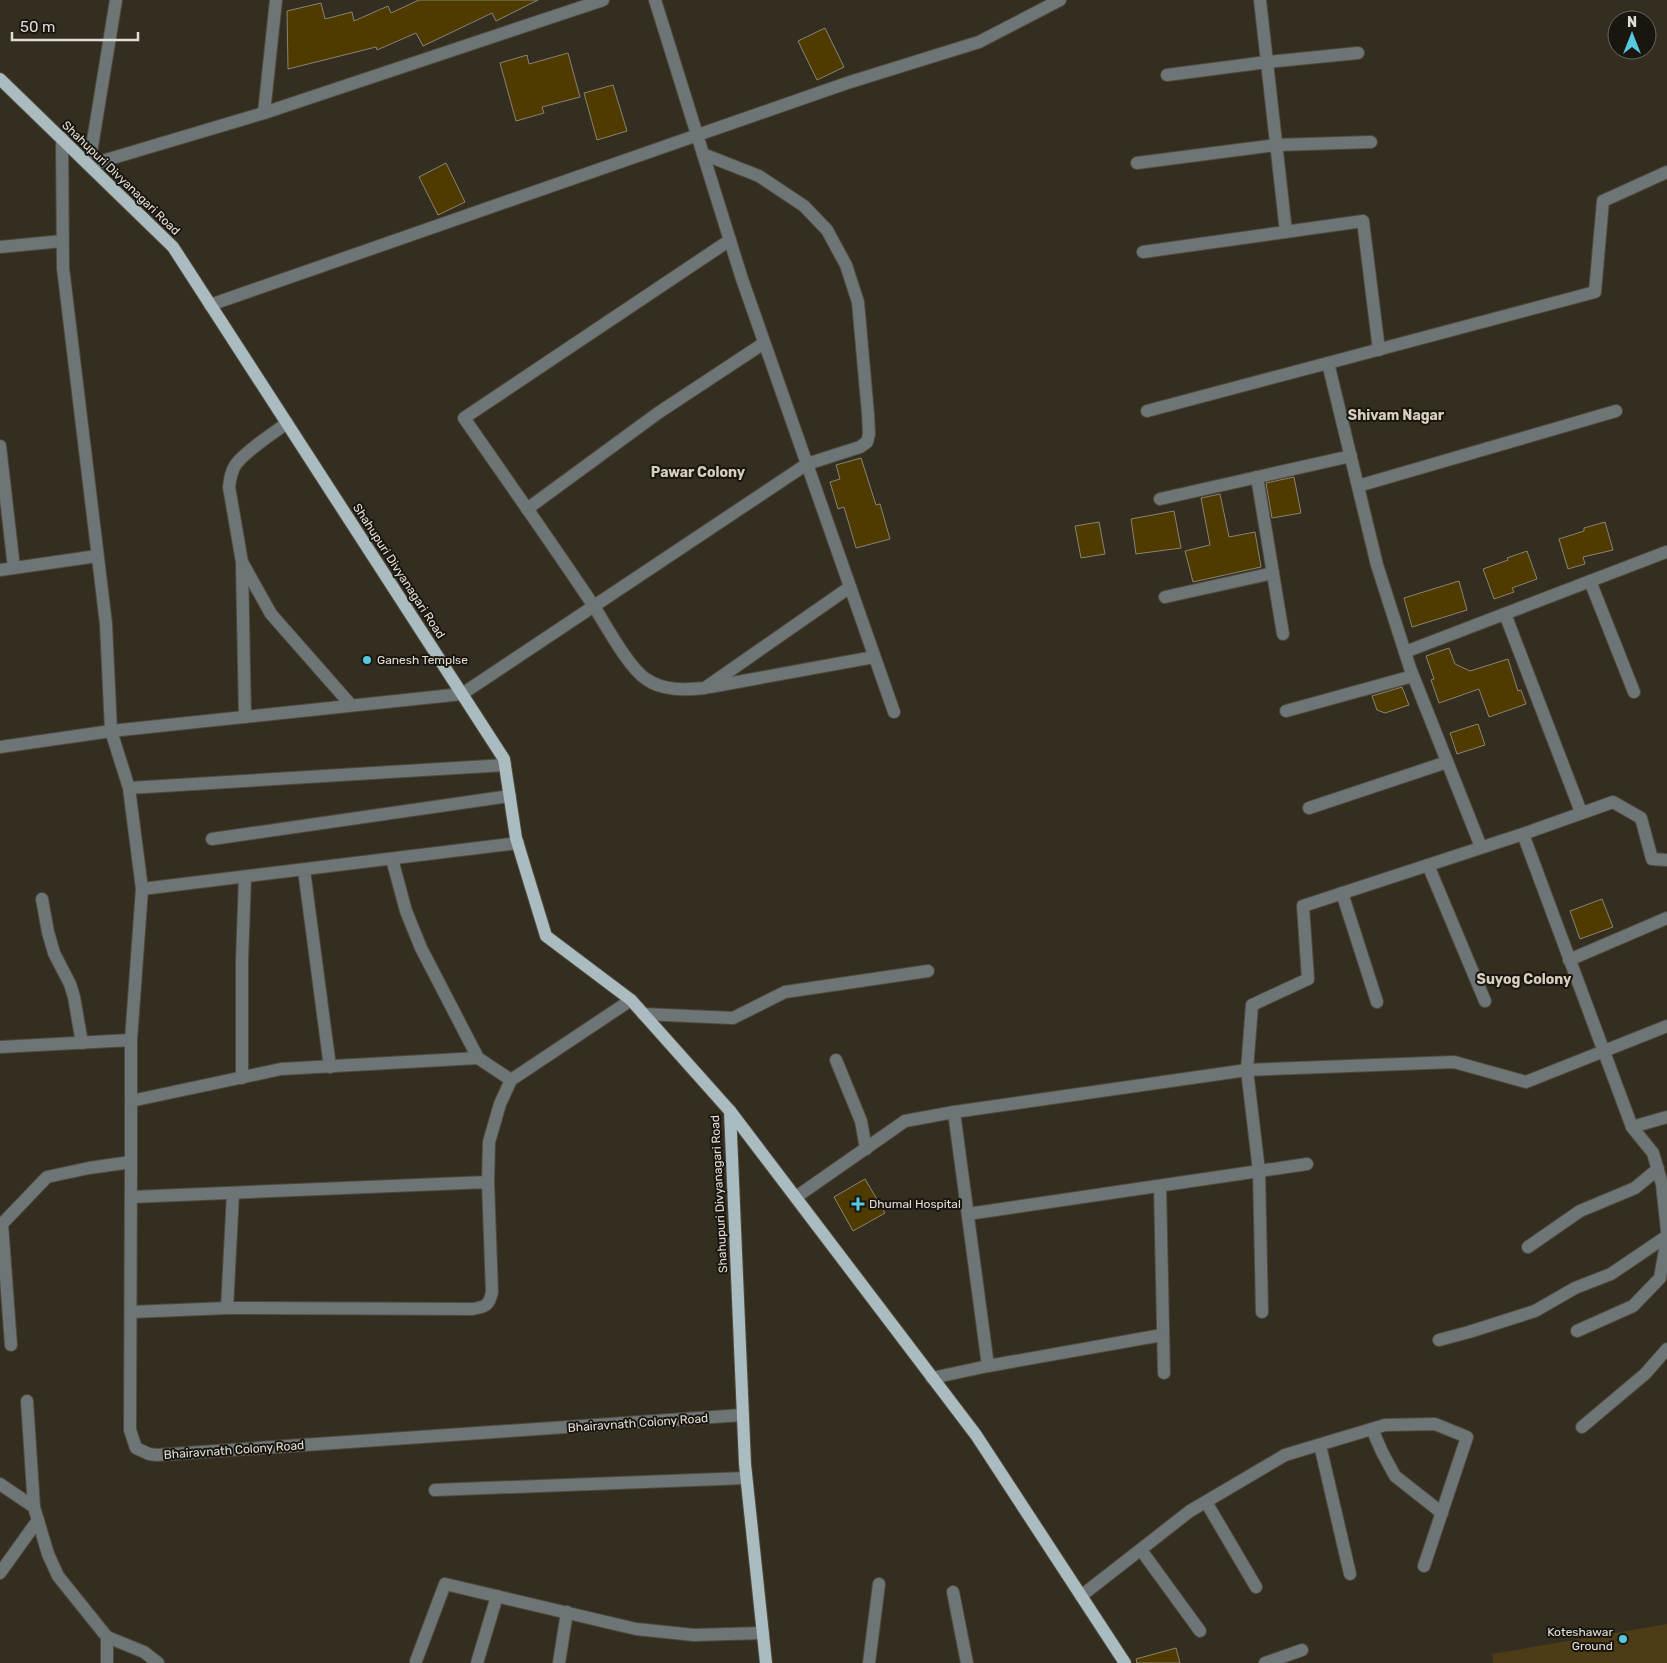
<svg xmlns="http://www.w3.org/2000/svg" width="1667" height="1663" viewBox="0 0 1667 1663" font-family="Rubik,sans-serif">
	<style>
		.green { fill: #4c3d17 }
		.building { fill: #4f3b00; stroke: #8a8373 }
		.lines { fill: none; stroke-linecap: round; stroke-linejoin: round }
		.minor-casing { stroke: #504a3d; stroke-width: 14 }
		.major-casing { stroke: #504a3d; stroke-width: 14 }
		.minor { stroke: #6d7577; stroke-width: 12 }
		.major { stroke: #aabcc0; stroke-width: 12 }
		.poi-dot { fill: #56c9e1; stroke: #191610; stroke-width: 2 }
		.labels { text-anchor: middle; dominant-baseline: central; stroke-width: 4; stroke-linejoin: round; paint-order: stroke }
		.street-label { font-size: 12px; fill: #e0ddd4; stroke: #191610 }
		.poi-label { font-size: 12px; fill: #e0ddd4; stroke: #191610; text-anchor: start }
		.neighbourhood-label { font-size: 14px; font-weight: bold; fill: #d6cfbe; stroke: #191610 }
	</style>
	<rect width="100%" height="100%" fill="#342e20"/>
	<path class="green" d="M1667,1624V1663H1493L1492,1654Z"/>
	<g class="building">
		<path d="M419,0H538L496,21L492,13L423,46L416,33L377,50L376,47L288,69L287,11L321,3L325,19L352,12L354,21L388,6L391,13Z"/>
		<path d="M825,28L844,67L817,80L798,41Z"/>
		<path d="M568,53L580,97L542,107L544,113L516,121L500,63L527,55L529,64Z"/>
		<path d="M613,85L627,131L597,140L584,93Z"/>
		<path d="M446,163L465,202L438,215L419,177Z"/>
		<path d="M861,458L876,505L880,504L890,539L856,548L844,507L838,509L830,482L840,479L836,465Z"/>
		<path d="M1294,477L1301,513L1272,518L1266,483Z"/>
		<path d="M1220,494L1229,537L1255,532L1261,567L1193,582L1185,551L1210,545L1201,498Z"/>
		<path d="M1174,511L1181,548L1136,554L1131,519Z"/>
		<path d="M1099,522L1105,554L1081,558L1075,526Z"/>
		<path d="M1605,522L1613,550L1583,557L1585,564L1568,569L1559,539L1584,531V528Z"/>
		<path d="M1527,551L1537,579L1512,588L1514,592L1494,599L1483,569L1508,560L1507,558Z"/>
		<path d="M1459,581L1467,610L1412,627L1404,598Z"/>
		<path d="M1449,648L1455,664L1470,671L1508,659L1518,691L1521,690L1526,704L1489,717L1479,689L1439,703L1431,680L1434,679L1426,656Z"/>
		<path d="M1402,687L1409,705L1385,713L1377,710L1372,696Z"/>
		<path d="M1478,724L1485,745L1457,754L1450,733Z"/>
		<path d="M1602,899L1613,927L1580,939L1570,911Z"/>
		<path d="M865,1179L885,1213L853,1231L834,1197Z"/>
		<path d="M1176,1648L1180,1663H1137L1136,1659Z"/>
	</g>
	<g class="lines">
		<defs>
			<g id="minor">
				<path d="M116,0L89,165L264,113L603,0"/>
				<path d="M655,0L742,279L894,712"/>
				<path d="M1260,0L1286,232"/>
				<path d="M1167,75L1267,62L1358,53"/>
				<path d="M264,113L276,0"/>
				<path d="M1137,163L1276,145L1371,142"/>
				<path d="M730,240L464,418C507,480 551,542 593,605C606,625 628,667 646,679C663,691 685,690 705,688L850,587"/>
				<path d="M0,247L62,241"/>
				<path d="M1143,252L1363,221L1379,350"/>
				<path d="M210,305L847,83L979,42L1060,0"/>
				<path d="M1147,411L1328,363"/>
				<path d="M287,423C271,435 248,449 236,464C231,471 230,479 229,487L242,562L271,614L351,705"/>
				<path d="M0,446L14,568"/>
				<path d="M1257,477L1283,634"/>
				<path d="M1358,486L1616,411"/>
				<path d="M1160,499L1351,456"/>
				<path d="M527,509L658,413L764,343"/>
				<path d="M242,565L245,717"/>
				<path d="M0,570L97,556"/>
				<path d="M1590,581L1634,692"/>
				<path d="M1165,597L1273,573"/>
				<path d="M1505,614L1581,812"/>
				<path d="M1405,652L1666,552"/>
				<path d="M710,687L874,657"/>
				<path d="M1286,711L1413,676"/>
				<path d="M0,747L111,731L106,624L63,268L62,138"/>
				<path d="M129,788L111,731L462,694L807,464L860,447L867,442L869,434L868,414L858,302L846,265L827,230L804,206L759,176L703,154"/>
				<path d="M1309,808L1447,762"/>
				<path d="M1523,834L1632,1127L1653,1153L1662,1184L1667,1231"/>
				<path d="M212,839L510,796"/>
				<path d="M1481,847L1410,668L1377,565L1328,363L1595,292L1603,201L1667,172"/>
				<path d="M392,859L406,911L421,948L478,1058"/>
				<path d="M1428,865L1485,1001"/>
				<path d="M304,870L330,1067"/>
				<path d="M142,889L129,788L505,765"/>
				<path d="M1342,893L1377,1002"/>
				<path d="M42,899L48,932L54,953L70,984L74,997L82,1043"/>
				<path d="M1569,960L1667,918"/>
				<path d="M643,1014L733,1018L785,992L928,971"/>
				<path d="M131,1040L142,889L518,843"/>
				<path d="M0,1047L131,1040V1162"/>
				<path d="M836,1060L861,1121L866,1149"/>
				<path d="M242,1078V961L245,877"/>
				<path d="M131,1101L281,1069L478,1058L511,1080"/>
				<path d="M954,1112L988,1366"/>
				<path d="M1632,1127L1667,1117"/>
				<path d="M488,1182L489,1142L500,1104L511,1080L631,1000"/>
				<path d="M1160,1186L1164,1373"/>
				<path d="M796,1197L905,1121L954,1112L1247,1070L1454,1062L1526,1082L1667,1026"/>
				<path d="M968,1214L1307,1164"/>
				<path d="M2,1224L11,1345"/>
				<path d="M0,1226L47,1177L89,1168L131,1162L130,1430L136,1448L149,1454L157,1455L742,1415"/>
				<path d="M1528,1247L1580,1211L1635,1188L1658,1169"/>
				<path d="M227,1308L233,1193"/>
				<path d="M131,1312L227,1308L472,1309C485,1307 489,1306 492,1292L488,1182L131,1197"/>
				<path d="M1262,1312L1259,1171L1247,1070L1252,1005L1308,979L1303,906L1523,834L1613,802L1641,818L1652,859L1667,860"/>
				<path d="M1577,1331L1633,1306L1660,1278L1667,1238"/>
				<path d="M1439,1340L1469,1332L1535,1311L1575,1288L1611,1274L1667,1236"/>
				<path d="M932,1378L988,1366L1162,1335"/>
				<path d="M27,1401L34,1507"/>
				<path d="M1582,1427L1645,1374L1667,1349"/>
				<path d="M1372,1429L1382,1452L1395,1476L1442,1513"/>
				<path d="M1320,1445L1350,1574"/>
				<path d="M0,1484L34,1507L48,1554L58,1576L107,1637V1663"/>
				<path d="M435,1490L746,1478"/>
				<path d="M1206,1502L1256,1587"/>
				<path d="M1141,1550L1200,1631"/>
				<path d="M0,1573L38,1520"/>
				<path d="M953,1592L967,1663"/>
				<path d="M1081,1596L1190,1511L1285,1455L1385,1425L1435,1424L1467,1437L1424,1566"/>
				<path d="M107,1637L144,1652L158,1663"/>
				<path d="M416,1661L445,1584L636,1629L694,1635L763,1633"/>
				<path d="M477,1663L497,1596"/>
				<path d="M559,1663L567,1612"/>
				<path d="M869,1663L879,1584"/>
				<path d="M1265,1663L1302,1650"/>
			</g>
			<g id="major">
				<path d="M0,79L173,247L504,759L516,838L546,936L631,1000L730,1111L745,1464L766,1663"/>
				<path d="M730,1111L976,1435L1125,1663"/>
			</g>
		</defs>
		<use href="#minor" class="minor-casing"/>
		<use href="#major" class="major-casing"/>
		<use href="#minor" class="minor"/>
		<use href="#major" class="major"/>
	</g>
	<g class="poi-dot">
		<circle cx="367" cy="660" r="5"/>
		<path d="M855.5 1196.5h5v5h5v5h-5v5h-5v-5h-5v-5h5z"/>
		<circle cx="1623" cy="1639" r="5"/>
	</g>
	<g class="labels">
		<g class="street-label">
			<text transform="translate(121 178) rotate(44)">Shahupuri Divyanagari Road</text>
			<text transform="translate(399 571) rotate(57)">Shahupuri Divyanagari Road</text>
			<text transform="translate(719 1194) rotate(-93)">Shahupuri Divyanagari Road</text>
			<text transform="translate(638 1423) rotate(-4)">Bhairavnath Colony Road</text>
			<text transform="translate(234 1450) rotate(-4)">Bhairavnath Colony Road</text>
		</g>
		<g class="poi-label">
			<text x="377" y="660">Ganesh Templse</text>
			<text x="869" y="1204">Dhumal Hospital</text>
			<text x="1613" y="1632" text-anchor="end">Koteshawar<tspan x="1613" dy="14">Ground</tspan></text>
		</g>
		<g class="neighbourhood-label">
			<text x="1396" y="415">Shivam Nagar</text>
			<text x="698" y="472">Pawar Colony</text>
			<text x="1524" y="979">Suyog Colony</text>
		</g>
	</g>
	<g transform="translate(1632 35)"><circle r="24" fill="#191610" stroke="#69665e"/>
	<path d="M0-4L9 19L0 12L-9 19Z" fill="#56c9e1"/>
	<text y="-8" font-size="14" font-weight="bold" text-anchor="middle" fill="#e0ddd4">N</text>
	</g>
	<path d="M12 32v8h126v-8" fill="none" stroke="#e0ddd4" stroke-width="2.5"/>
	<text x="20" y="32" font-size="15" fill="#e0ddd4" stroke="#191610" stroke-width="4" paint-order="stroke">50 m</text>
</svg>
